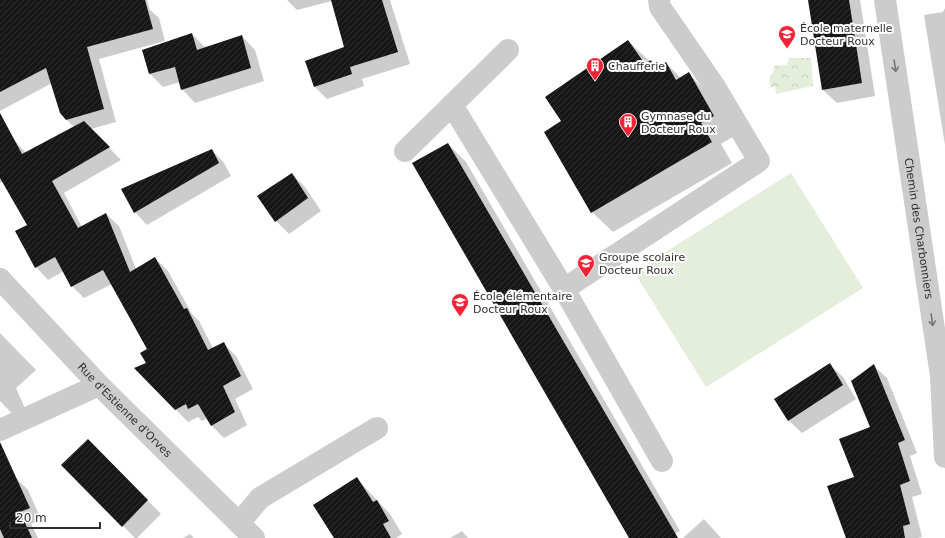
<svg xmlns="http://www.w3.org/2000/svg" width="945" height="538" viewBox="0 0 945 538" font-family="'DejaVu Sans',sans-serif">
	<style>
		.park { fill: url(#park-crowns) }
		.garden { fill: #e5eddb }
		.shadow { fill: #0003 }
		.building { fill: url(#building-hatch) }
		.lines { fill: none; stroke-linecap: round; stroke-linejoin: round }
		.minor { stroke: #ccc; stroke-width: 22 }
		.oneway { stroke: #767676 }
		.labels { text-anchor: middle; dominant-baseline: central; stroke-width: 4; stroke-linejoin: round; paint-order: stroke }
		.poi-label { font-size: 11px; fill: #2f2f2f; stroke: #fff; text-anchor: start }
		.street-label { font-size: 11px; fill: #2f2f2f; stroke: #fff }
	</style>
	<defs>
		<pattern id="park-crowns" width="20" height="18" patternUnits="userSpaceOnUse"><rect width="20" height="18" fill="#e5eddb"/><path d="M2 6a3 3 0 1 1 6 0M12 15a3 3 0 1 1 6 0" fill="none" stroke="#c5ccbc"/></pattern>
		<pattern id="building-hatch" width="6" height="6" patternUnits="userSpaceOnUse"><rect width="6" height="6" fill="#161616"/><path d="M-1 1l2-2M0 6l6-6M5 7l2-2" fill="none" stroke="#303030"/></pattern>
	</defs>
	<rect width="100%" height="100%" fill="#fff"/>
	<path class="park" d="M789,58H811L813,86L776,94L775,86L770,88V75L773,73L774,66L787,65Z"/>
	<path class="garden" d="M791,173L863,288L706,387L634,272Z"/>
	<g class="shadow">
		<path d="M0,0H147L150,10L159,18L165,41L99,59L116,122L91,129L121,160L64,193L82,227L106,214L119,226L136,269L155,258L168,271L192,314L199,321L213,348L223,343L236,356L253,389L235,399L247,425L224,438L211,425L207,418L202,421L198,417L188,422L136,369L147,363L148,350L112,284L84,298L72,286L64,271L48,280L36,267L28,225L3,181L0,183V117L15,141L26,153L75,128L67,120L52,83L0,111Z"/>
		<path d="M287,0H390L410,64L362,79L364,86L327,99L315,87L306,61L345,48L332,1L297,10Z"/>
		<path d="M809,0H860L875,96L837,103L823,90Z"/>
		<path d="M945,8V145L924,15L943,12Z"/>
		<path d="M192,34L205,47L242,36L255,50L264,81L195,103L182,89L180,82L163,87L150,74Z"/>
		<path d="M628,41L657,68L666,63L681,78L689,74L709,94L734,136L721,144L732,163L613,232L592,212L563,122Z"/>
		<path d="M448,144L466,162L680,531L668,538H632Z"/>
		<path d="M212,150L224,163L231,176L147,225L135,212Z"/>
		<path d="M292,174L305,187L321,211L289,234L276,221Z"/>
		<path d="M0,333L36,370L16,388L31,422L23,425L0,401Z"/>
		<path d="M829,364L843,377L856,399L802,433L788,420Z"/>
		<path d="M874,366L887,378L917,453L910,456L922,494L912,497L922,537L917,538H847L856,477L871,428Z"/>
		<path d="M88,440L161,514L137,538H135L63,465Z"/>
		<path d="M16,478L28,490L41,519L31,524L38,538H0V481Z"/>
		<path d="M357,479L390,514L402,534L396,538H335Z"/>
		<path d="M704,519L721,538H683Z"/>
		<path d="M462,531L468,538H450Z"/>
		<path d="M190,534L194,538H183Z"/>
	</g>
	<g class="building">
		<path d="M0,0H145L153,29L87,47L104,109L66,120L60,113L46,68L0,92Z"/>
		<path d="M331,0H382L398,52L350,67L352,74L314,87L305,61L344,47Z"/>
		<path d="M808,0H849L862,83L822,90Z"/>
		<path d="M192,33L197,50L242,35L251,68L181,90L175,67L149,74L142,50Z"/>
		<path d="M628,40L645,64L651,60L655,68L666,62L676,80L689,72L714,116L701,123L712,142L591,213L544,132L561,121L545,97Z"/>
		<path d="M0,113L22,154L84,121L110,147L52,181L78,228L106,213L130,272L155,257L184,309L187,308L208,350L224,342L241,376L223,386L235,412L211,426L198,404L188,409L186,404L175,410L134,368L146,363L140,353L147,349L103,270L71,287L55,257L35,268L15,231L27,225L0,178Z"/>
		<path d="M448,143L678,538H629L412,163Z"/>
		<path d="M212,149L219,163L134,213L121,189Z"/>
		<path d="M292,173L308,198L275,222L257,196Z"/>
		<path d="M830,363L843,385L788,421L774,399Z"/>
		<path d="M874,364L905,440L898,443L910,481L900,485L910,524L903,526L905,538H846L827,486L854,477L839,439L870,427L851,381Z"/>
		<path d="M88,439L148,500L122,527L61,465Z"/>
		<path d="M0,442L30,508L20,512L32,538H4L0,529Z"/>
		<path d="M357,477L373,502L377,500L389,521L383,524L391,538H334L313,505Z"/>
	</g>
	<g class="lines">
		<g class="minor">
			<path id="s1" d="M885,0L941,376L945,457"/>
			<path d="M452,105L564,289L662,461"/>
			<path d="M405,151L508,50"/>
			<path id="s2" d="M0,279L99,385L254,538"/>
			<path d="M564,289L759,161L715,87L660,7L659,0"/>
			<path d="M0,430L99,385"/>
			<path d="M239,523L260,498L377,428"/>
		</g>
	</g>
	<defs><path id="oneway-shaft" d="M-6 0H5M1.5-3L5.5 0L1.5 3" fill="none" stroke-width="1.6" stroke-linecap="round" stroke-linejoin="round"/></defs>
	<g class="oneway">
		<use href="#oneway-shaft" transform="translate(895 66) rotate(82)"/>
		<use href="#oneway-shaft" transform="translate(932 320) rotate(82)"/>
	</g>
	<defs>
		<symbol id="school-pin" viewBox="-11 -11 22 30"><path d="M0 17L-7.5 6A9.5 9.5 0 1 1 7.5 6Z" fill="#f42236" stroke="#fff"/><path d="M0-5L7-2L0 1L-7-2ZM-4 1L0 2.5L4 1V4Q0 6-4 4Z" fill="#fff"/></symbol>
		<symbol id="building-pin" viewBox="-11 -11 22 30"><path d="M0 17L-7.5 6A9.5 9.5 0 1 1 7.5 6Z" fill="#f42236" stroke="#fff"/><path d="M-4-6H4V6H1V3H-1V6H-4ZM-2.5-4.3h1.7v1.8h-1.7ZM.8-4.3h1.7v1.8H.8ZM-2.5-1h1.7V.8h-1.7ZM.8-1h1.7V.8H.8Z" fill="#fff"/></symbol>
	</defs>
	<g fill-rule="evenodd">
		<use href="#school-pin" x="777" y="24" width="20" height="27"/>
		<use href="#building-pin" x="585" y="56" width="20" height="27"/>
		<use href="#building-pin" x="618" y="112" width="20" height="27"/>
		<use href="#school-pin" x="576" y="253" width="20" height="27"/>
		<use href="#school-pin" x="450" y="292" width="20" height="27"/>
	</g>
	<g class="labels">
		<g class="poi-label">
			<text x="800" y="28">École maternelle<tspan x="800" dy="13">Docteur Roux</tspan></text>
			<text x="608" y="66">Chaufferie</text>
			<text x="641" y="116">Gymnase du<tspan x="641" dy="13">Docteur Roux</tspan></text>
			<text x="599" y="257">Groupe scolaire<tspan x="599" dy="13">Docteur Roux</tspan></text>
			<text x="473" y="296">École élémentaire<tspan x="473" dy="13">Docteur Roux</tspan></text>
		</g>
		<g class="street-label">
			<text stroke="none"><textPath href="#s1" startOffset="231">Chemin des Charbonniers</textPath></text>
			<text stroke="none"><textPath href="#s2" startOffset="181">Rue d'Estienne d'Orves</textPath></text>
		</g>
	</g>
	<path d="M10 522v6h90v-6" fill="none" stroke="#2f2f2f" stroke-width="2"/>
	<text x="16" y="522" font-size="12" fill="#2f2f2f" stroke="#ffffff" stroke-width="3" paint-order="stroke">20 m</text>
</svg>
